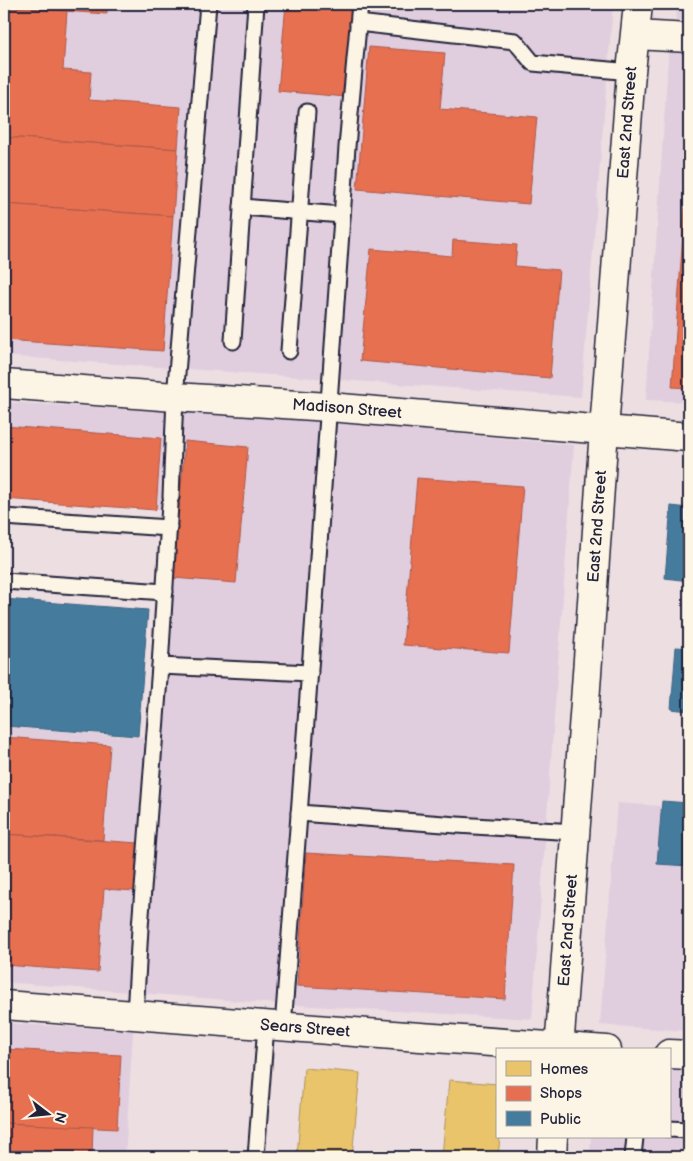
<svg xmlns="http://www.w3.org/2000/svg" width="693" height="1161" viewBox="0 0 693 1161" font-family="'Balsamiq Sans',sans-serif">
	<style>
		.built { fill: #e0cede }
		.homes { fill: #e9c46a; stroke: #ad935c }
		.shops { fill: #e76f51; stroke: #ac584a }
		.public { fill: #457b9d; stroke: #3a6080 }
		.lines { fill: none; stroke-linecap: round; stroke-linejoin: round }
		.service-casing { stroke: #22223b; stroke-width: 19 }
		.minor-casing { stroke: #22223b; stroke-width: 31 }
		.service { stroke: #fcf5e5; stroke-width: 15 }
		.minor { stroke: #fcf5e5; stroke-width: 28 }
		.labels { text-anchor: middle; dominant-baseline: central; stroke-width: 5; stroke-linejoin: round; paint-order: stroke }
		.street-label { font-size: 16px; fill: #22223b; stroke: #fcf5e5 }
	</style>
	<rect width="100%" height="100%" fill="#ecdee1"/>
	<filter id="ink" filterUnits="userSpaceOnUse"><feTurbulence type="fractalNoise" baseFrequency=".02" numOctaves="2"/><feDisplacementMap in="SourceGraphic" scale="10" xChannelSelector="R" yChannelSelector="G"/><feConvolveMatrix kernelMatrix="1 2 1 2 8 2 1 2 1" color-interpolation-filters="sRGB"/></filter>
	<g filter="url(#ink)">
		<g class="built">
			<path d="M4,4H613L581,397L4,356Z"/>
			<path d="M677,4H689V21L676,20Z"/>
			<path d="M669,44L689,46V402L646,400Z"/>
			<path d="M4,402L319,421L574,445L532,1019L279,1004L4,982V727L160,739L175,510L4,498Z"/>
			<path d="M617,803L689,808V1031L600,1025Z"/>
			<path d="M4,1023L133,1031L125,1157H4Z"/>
			<path d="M669,1068L689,1070V1157H590L591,1137H669Z"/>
		</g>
		<g class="homes">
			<path d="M304,1068L360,1073L352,1157H297Z"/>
			<path d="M449,1080L497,1084V1137H500L498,1157H442Z"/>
		</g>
		<g class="shops">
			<path d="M4,4H107V14L4,7Z"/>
			<path d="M286,4H355L346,97L278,91Z"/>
			<path d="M4,7L67,11L63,70L91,72L89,100L181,107L178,149L4,137Z"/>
			<path d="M369,47L445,53L440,109L537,117L529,204L357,189Z"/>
			<path d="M4,137L178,149L173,216L4,204Z"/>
			<path d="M689,150V388L672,387Z"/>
			<path d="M4,204L173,216L163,351L4,340Z"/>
			<path d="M453,240L517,245L515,266L559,270L550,378L360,361L371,249L452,256Z"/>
			<path d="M4,426L161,438L156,510L4,499Z"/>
			<path d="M185,441L248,447L236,583L173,578Z"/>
			<path d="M417,478L523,486L509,653L403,645Z"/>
			<path d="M4,737L110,745L103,840L4,834Z"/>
			<path d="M4,834L139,843L135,891L104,889L98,972L4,965Z"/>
			<path d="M306,853L514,865L505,999L297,986Z"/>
			<path d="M4,1049L121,1055L117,1129L4,1123Z"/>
			<path d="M4,1123L93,1127L92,1157H4Z"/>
		</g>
		<g class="public">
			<path d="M671,506L689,508V581L665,578Z"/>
			<path d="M4,599L148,610L138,736L4,726Z"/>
			<path d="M676,647L689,648V711L671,709Z"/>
			<path d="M662,801L689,803V866L657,864Z"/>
		</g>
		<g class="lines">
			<defs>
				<g id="service">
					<path d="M358,23L515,41L533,63L631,72"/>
					<path d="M242,207L342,215"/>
					<path d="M233,341L256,4"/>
					<path d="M289,351L307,112"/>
					<path d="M171,497L175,397L208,4"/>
					<path d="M4,517L169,528"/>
					<path d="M4,581L165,592"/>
					<path d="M160,666L310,673"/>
					<path d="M299,813L457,825L576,832"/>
					<path d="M135,1015L140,928L160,666L170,504"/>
					<path d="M283,1027L313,629L347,147L360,4"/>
					<path d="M669,1129L689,1130"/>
					<path d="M256,1157L266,1025"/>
					<path d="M633,1157L635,1137"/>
				</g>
				<g id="minor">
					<path d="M636,35L689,38"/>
					<path id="s1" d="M4,384L175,397L329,407L689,437"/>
					<path id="s2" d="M4,1005L406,1036L607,1050"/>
					<path id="s3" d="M559,1050L585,702L604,430L631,72L638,4"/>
					<path d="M669,1054L689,1055"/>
					<path d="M552,1157L553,1137"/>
				</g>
			</defs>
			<use href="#service" class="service-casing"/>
			<use href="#minor" class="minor-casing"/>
			<use href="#service" class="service"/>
			<use href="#minor" class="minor"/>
		</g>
	</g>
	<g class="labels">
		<g class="street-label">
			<text stroke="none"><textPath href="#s3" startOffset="930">East 2nd Street</textPath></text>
			<text stroke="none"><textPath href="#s1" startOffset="344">Madison Street</textPath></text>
			<text stroke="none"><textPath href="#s3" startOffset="525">East 2nd Street</textPath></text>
			<text stroke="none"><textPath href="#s3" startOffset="120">East 2nd Street</textPath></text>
			<text stroke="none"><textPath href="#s2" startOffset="302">Sears Street</textPath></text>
		</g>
	</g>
	<rect width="693" height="1161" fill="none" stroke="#fcf5e5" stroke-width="20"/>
	<rect x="10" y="10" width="673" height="1141" fill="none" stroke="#22223b" stroke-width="2" filter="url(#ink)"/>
	<rect x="496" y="1048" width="175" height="90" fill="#fcf5e5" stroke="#a5a1a1"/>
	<rect x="506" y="1061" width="25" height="15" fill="#e9c46a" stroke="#a5a1a1"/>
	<text x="540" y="1074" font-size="15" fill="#22223b">Homes</text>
	<rect x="506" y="1086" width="25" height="15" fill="#e76f51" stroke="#a5a1a1"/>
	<text x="540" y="1098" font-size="15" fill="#22223b">Shops</text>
	<rect x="506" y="1111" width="25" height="15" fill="#457b9d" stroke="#a5a1a1"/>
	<text x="540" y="1124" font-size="15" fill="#22223b">Public</text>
	<g transform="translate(48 1114) rotate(106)" stroke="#fcf5e5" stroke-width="4" paint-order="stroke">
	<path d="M0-4L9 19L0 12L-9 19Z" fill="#22223b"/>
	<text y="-8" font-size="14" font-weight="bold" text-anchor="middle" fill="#22223b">N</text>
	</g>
</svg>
